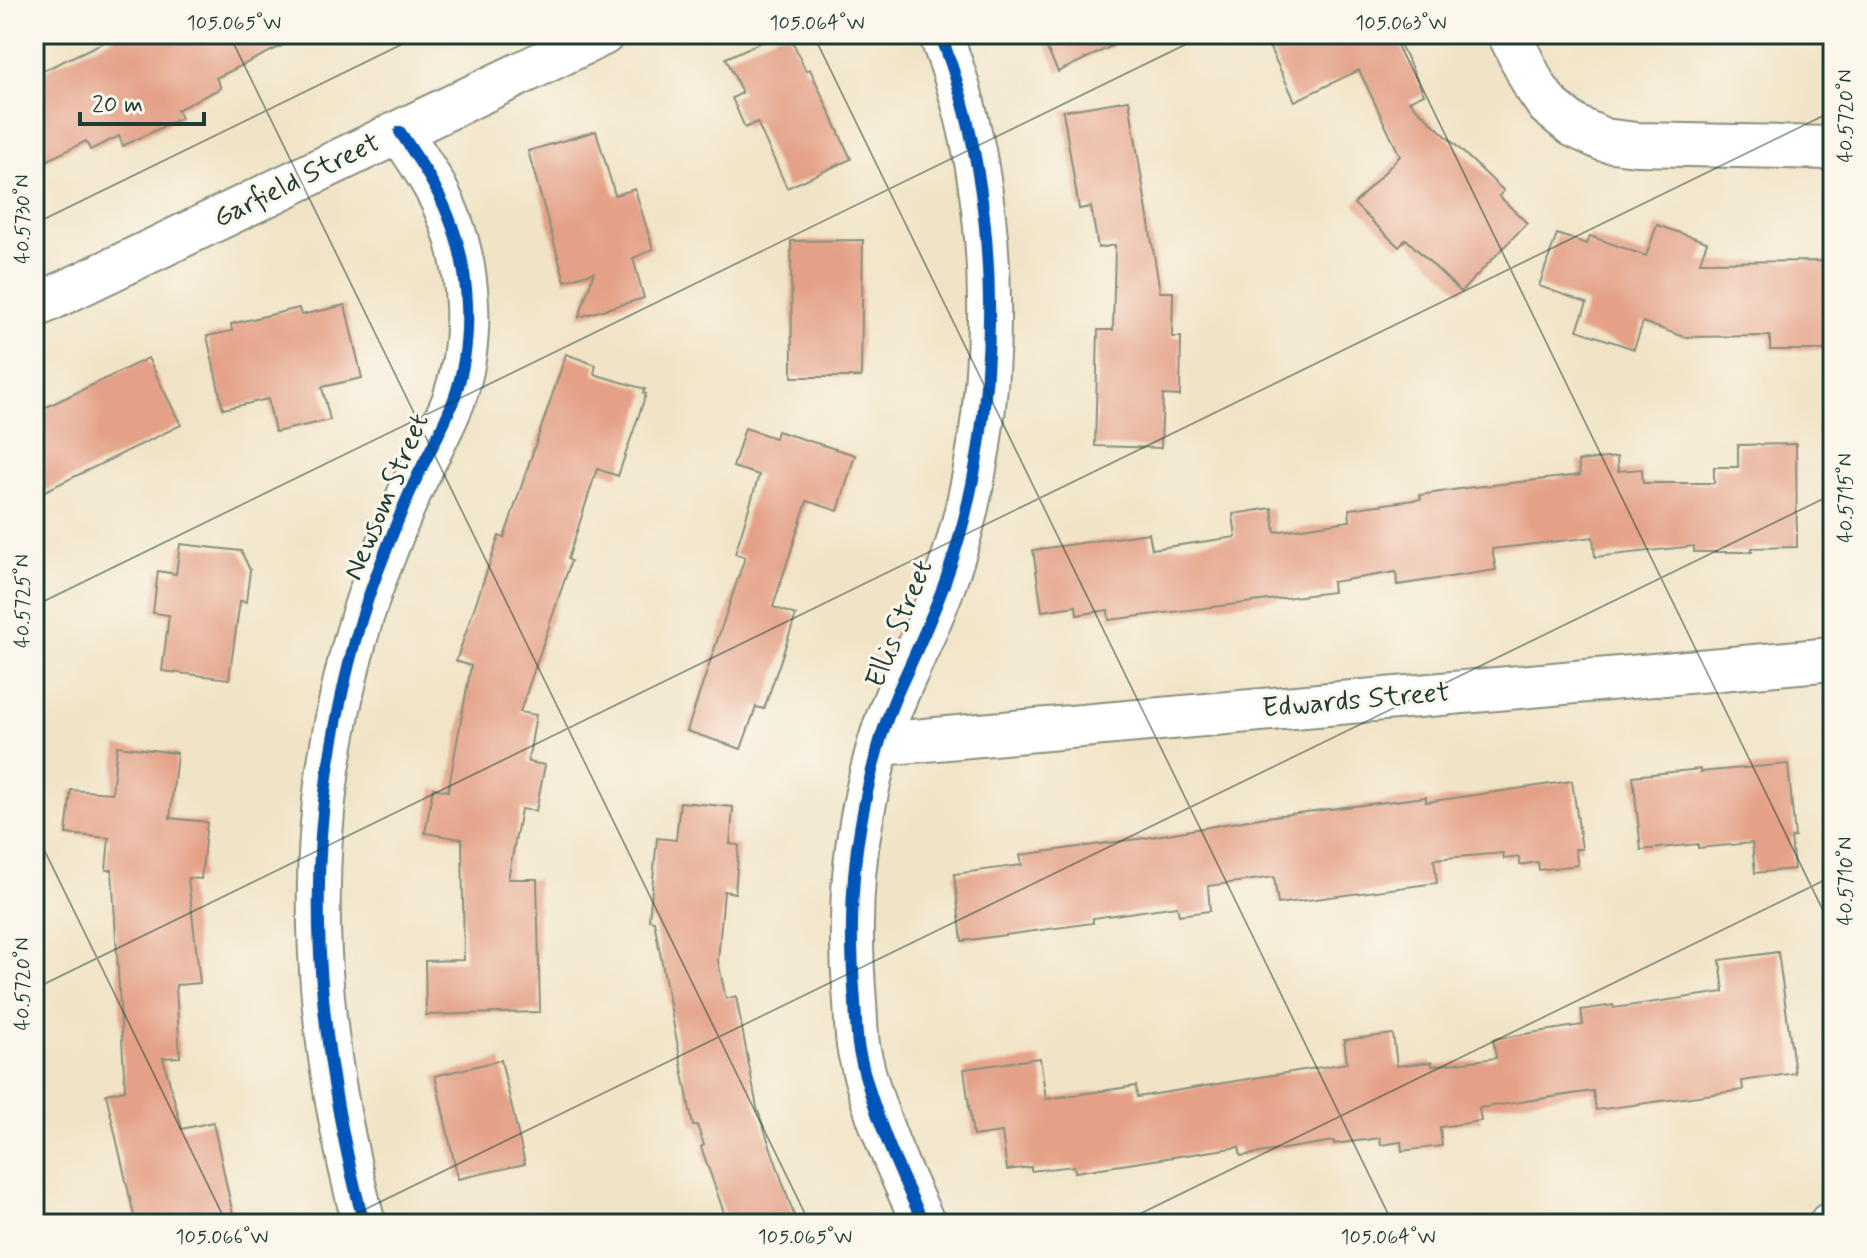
<svg xmlns="http://www.w3.org/2000/svg" width="1867" height="1258" viewBox="0 0 1867 1258" font-family="Mynerve,sans-serif">
	<style>
		.building { fill: #e4a187 }
		.lines { fill: none; stroke-linecap: round; stroke-linejoin: round }
		.minor-casing { stroke: #88907d; stroke-width: 46 }
		.minor { stroke: #fff; stroke-width: 42 }
		.cycleway-casing { stroke: #fbf7ec; stroke-width: 17 }
		.cycleway { stroke: #0057b8; stroke-width: 12 }
		.ticks { fill: none; stroke: #1f3d34; stroke-width: 2; stroke-opacity: 0.45 }
		.labels { text-anchor: middle; dominant-baseline: central; stroke-width: 6; stroke-linejoin: round; paint-order: stroke }
		.street-label { font-size: 28px; fill: #1f3d34; stroke: #fbf7ec }
		.neatline { fill: none; stroke: #1f3d34; stroke-width: 3 }
		.ticks-label { font-size: 20px; text-anchor: middle; fill: #1f3d34 }
	</style>
	<rect width="100%" height="100%" fill="#fbf7ec"/>
	<filter id="ink" filterUnits="userSpaceOnUse"><feTurbulence type="fractalNoise" baseFrequency=".0125" numOctaves="2"/><feDisplacementMap in="SourceGraphic" scale="16" xChannelSelector="R" yChannelSelector="G"/><feConvolveMatrix kernelMatrix="1 2 1 2 8 2 1 2 1" color-interpolation-filters="sRGB"/></filter>
	<filter id="wash" filterUnits="userSpaceOnUse"><feTurbulence type="fractalNoise" baseFrequency=".006" numOctaves="4" result="noise"/><feDisplacementMap in="SourceGraphic" scale="32" xChannelSelector="R" yChannelSelector="G"/><feGaussianBlur stdDeviation="1.8" result="paint"/><feColorMatrix in="noise" values="0 0 0 0 0 0 0 0 0 0 0 0 0 0 0 0 0 1.4 0 .05"/><feComposite in="paint" operator="in"/></filter>
	<g filter="url(#wash)">
		<rect width="100%" height="100%" fill="#f1e3c6"/>
		<g id="blocks">
			<g class="building">
				<path d="M121,34H306L216,78L221,88L177,110L181,118L123,146L119,136L90,150L86,141L34,167V75Z"/>
				<path d="M779,34H789L806,71L810,69L851,159L787,188L757,122L745,128L732,98L742,93L726,58Z"/>
				<path d="M1040,34H1137L1058,72Z"/>
				<path d="M1285,34H1395L1424,94L1409,101L1504,191L1499,196L1527,223L1461,292L1406,239L1399,247L1354,204L1400,156L1359,70L1295,101L1267,42Z"/>
				<path d="M1129,100L1160,292H1173L1172,337H1181L1180,396L1163,395L1161,448L1095,446L1098,330H1113L1115,245L1098,248L1091,207L1079,209L1063,111Z"/>
				<path d="M596,131L615,195L635,189L653,249L633,258L644,298L579,317L594,272L565,281L528,151Z"/>
				<path d="M1657,225L1707,242L1700,262L1833,261V350H1770V336L1684,337L1643,322L1634,349L1577,330L1587,303L1539,286L1557,234L1587,244L1590,236L1646,256Z"/>
				<path d="M863,240L861,377H792L791,241Z"/>
				<path d="M345,305L362,378L322,387L330,420L275,432L268,399L223,409L207,336L232,331L231,324L299,308L301,315Z"/>
				<path d="M566,354L596,365L594,374L645,389L643,393L646,394L618,476L597,469L568,559L571,561L520,712L536,715L528,762L545,765L536,811L521,809L508,879H537L540,1012L426,1015L425,961L464,960L462,839L425,833L433,788L448,791L471,666L456,661L499,536L504,538Z"/>
				<path d="M148,358L181,425L43,492L34,472V413Z"/>
				<path d="M745,428L775,438L777,431L855,455L838,511L807,501L773,607L796,615L764,709L756,707L741,749L687,731L745,557L735,554L759,475L733,467Z"/>
				<path d="M1796,444L1797,547L1752,548V552H1694V546L1595,557L1593,537L1492,549L1496,570L1397,585L1396,572L1332,582L1333,592L1109,620L1108,610L1077,615L1076,606L1042,611L1033,550L1149,533L1152,549L1236,537L1233,514L1272,508L1275,532L1350,521L1349,509L1421,499L1420,495L1466,488L1580,475L1578,461L1617,457L1618,471L1642,469L1643,483H1714V467H1738V445Z"/>
				<path d="M180,544L241,551L250,570L246,602L240,601L229,679L162,671L169,615L153,613L158,571L176,574Z"/>
				<path d="M117,746L177,753L170,818L207,822L201,879L188,878L200,983L176,985L180,1057L163,1058L182,1129L213,1122L235,1224H136L106,1094L125,1090L112,870H106L109,838L66,834L71,790L112,793Z"/>
				<path d="M1788,764L1795,837L1791,838L1794,869L1755,873L1752,843L1698,848V844L1641,850L1633,776L1700,769V772Z"/>
				<path d="M1572,781L1582,849H1575L1578,865L1539,870L1538,862L1520,865L1519,857L1504,859L1503,853L1434,859L1437,883L1278,904L1274,877L1208,886L1210,911L1179,915L1177,906L1093,918V923L962,941L954,874L1022,865L1020,855L1145,838L1266,817L1426,797V802Z"/>
				<path d="M680,802L733,807L730,844L739,845L735,893L724,891L718,961L726,999L736,996L757,1108L797,1224H728L701,1147L704,1145L697,1125L693,1126L654,921L649,920L657,838L676,840Z"/>
				<path d="M1778,952L1795,1073L1742,1081L1743,1090L1596,1110L1593,1091L1479,1108L1481,1121L1440,1127L1442,1146L1402,1151L1401,1142L1381,1145L1380,1138L1334,1144V1141L1241,1156L1239,1147L1075,1172L1074,1166L1031,1171V1167L1007,1170L1002,1132L973,1136L964,1069L1040,1058L1046,1099L1136,1086L1137,1097L1347,1063L1344,1040L1393,1034L1397,1066L1432,1062V1066L1496,1058L1493,1039L1583,1025L1581,1010L1613,1005L1614,1008L1724,992L1720,960Z"/>
				<path d="M501,1060L525,1164L458,1179L435,1076Z"/>
			</g>
		</g>
	</g>
	<g filter="url(#ink)">
		<use href="#blocks" fill-opacity="0" stroke="#88907d" stroke-width="2"/>
		<g class="lines">
			<defs>
				<g id="minor">
					<path d="M1509,34L1534,85L1548,105L1574,126L1604,140L1636,144L1833,148"/>
					<path d="M34,307L603,34"/>
					<path d="M880,744L1833,659"/>
					<path d="M364,1224C325,1075 306,923 328,769C338,705 353,637 376,576C389,543 402,507 418,475C430,450 444,426 454,399C474,342 471,271 448,215C436,185 418,159 400,132"/>
					<path d="M924,1224C898,1169 872,1111 859,1051C856,1035 856,1018 855,1002C850,942 850,882 861,823C869,778 881,728 900,687C916,652 933,616 946,579C1004,415 1005,196 940,34"/>
					<path d="M1830,1224H1833"/>
				</g>
			</defs>
			<use href="#minor" class="minor-casing"/>
			<use href="#minor" class="minor"/>
			<defs>
				<g id="cycleway">
					<path d="M364,1224C325,1075 306,923 328,769C338,705 353,637 376,576C389,543 402,507 418,475C430,450 444,426 454,399C474,342 471,271 448,215C436,185 418,159 400,132"/>
					<path d="M924,1224C898,1169 872,1111 859,1051C856,1035 856,1018 855,1002C850,942 850,882 861,823C869,778 881,728 900,687C916,652 933,616 946,579C1004,415 1005,196 940,34"/>
				</g>
			</defs>
			<use href="#cycleway" class="cycleway-casing"/>
			<use href="#cycleway" class="cycleway"/>
		</g>
	</g>
	<path class="ticks" d="M229,34L810,1224M813,34L1393,1224M1396,34L1833,931M34,224L423,34M34,606L1207,34M34,829L227,1224M34,989L1833,111M335,1224L1833,494M1119,1224L1833,876"/>
	<g class="labels">
		<g class="street-label">
			<text transform="translate(297 181) rotate(-26)">Garfield Street</text>
			<text transform="translate(387 497) rotate(-67)">Newsom Street</text>
			<text transform="translate(900 624) rotate(-68)">Ellis Street</text>
			<text transform="translate(1356 701) rotate(-5)">Edwards Street</text>
		</g>
	</g>
	<rect width="1867" height="1258" fill="none" stroke="#fbf7ec" stroke-width="88"/>
	<path d="M80 112v12h124v-12" fill="none" stroke="#1f3d34" stroke-width="4"/>
	<text x="92" y="112" font-size="24" fill="#1f3d34" stroke="#fbf7ec" stroke-width="6" paint-order="stroke">20 m</text>
	<rect x="44" y="44" width="1779" height="1170" class="neatline"/>
	<g class="ticks-label">
		<text x="234" y="29">105.065°W</text>
		<text x="817" y="29">105.064°W</text>
		<text x="1401" y="29">105.063°W</text>
		<text transform="translate(1845 116) rotate(-90)" y="7">40.5720°N</text>
		<text transform="translate(22 219) rotate(-90)" y="7">40.5730°N</text>
		<text transform="translate(1845 498) rotate(-90)" y="7">40.5715°N</text>
		<text transform="translate(22 601) rotate(-90)" y="7">40.5725°N</text>
		<text transform="translate(1845 881) rotate(-90)" y="7">40.5710°N</text>
		<text transform="translate(22 984) rotate(-90)" y="7">40.5720°N</text>
		<text x="222" y="1243">105.066°W</text>
		<text x="805" y="1243">105.065°W</text>
		<text x="1388" y="1243">105.064°W</text>
	</g>
</svg>
